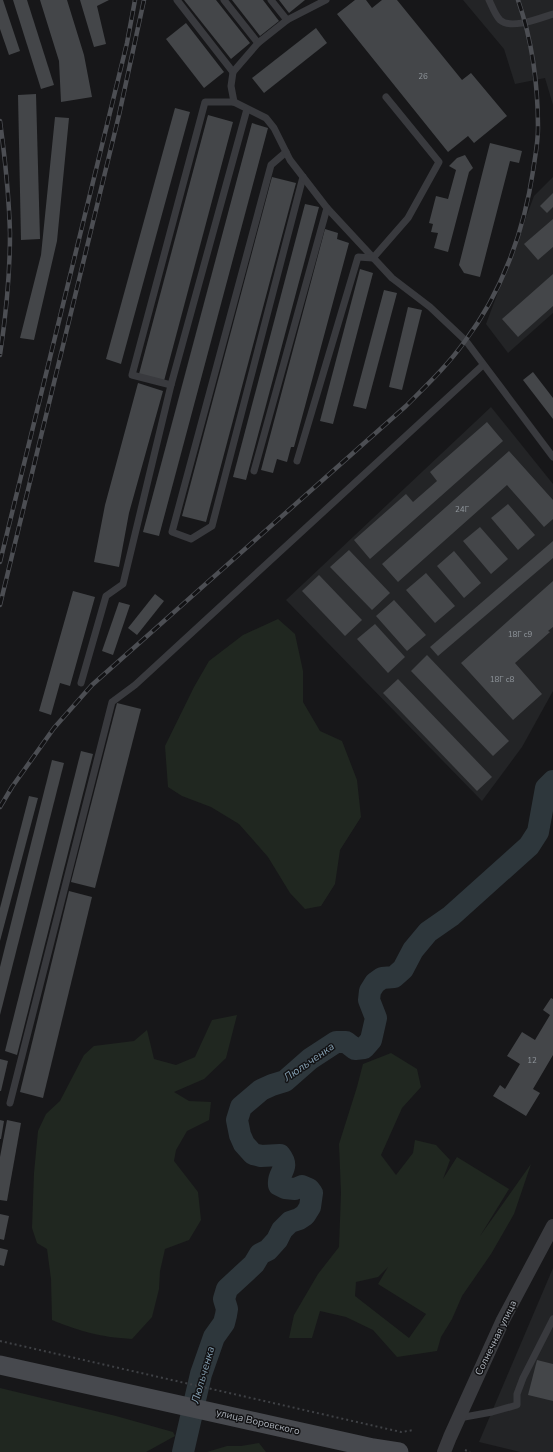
<svg xmlns="http://www.w3.org/2000/svg" width="553" height="1452" viewBox="0 0 553 1452" font-family="'Nunito Sans',sans-serif">
	<style>
		.built { fill: #232426 }
		.green { fill: #202720; fill-rule: evenodd }
		.lines { fill: none; stroke-linecap: round; stroke-linejoin: round }
		.river { stroke: #2e373c; stroke-width: 22 }
		.building { fill: #444649 }
		.path { stroke: #3f4145; stroke-width: 2; stroke-dasharray: 2 3; stroke-linecap: butt }
		.lane { stroke: #393a3e; stroke-width: 7 }
		.street { stroke: #393a3e; stroke-width: 14 }
		.secondary { stroke: #47494e; stroke-width: 19 }
		.rail-casing { stroke: #4c4e53; stroke-width: 4.5 }
		.rail { stroke: #121214; stroke-width: 3; stroke-dasharray: 9; stroke-linecap: butt }
		.labels { text-anchor: middle; dominant-baseline: central; stroke-width: 3; stroke-linejoin: round; paint-order: stroke }
		.number-label { font-size: 8px; fill: #90969c }
		.street-label { font-size: 10px; fill: #aab0b8; stroke: #121214 }
		.water-label { font-size: 11px; font-style: italic; fill: #849fb1; stroke: #121214 }
	</style>
	<rect width="100%" height="100%" fill="#171719"/>
	<g class="built">
		<path d="M463,0H553V105L545,78L515,84L504,49Z"/>
		<path d="M553,177V313L508,353L486,324L534,196Z"/>
		<path d="M491,407L553,484V691L522,747L482,801L286,600Z"/>
		<path d="M553,1268V1452H520L479,1442Z"/>
	</g>
	<g class="green">
		<path d="M278,619L295,634L303,671V702L320,731L342,741L357,780L361,817L340,850L335,884L321,906L305,909L290,893L268,857L239,824L211,807L182,796L168,787L165,746L194,687L209,661L243,635Z"/>
		<path d="M237,1015L226,1058L204,1079L174,1092L189,1101L211,1102L209,1120L187,1131L176,1150L174,1161L198,1192L201,1220L189,1240L165,1249L160,1271L159,1289L152,1317L132,1339C100,1337 82,1332 52,1320L51,1279L47,1249L37,1243L32,1228L34,1173L38,1131L46,1114L60,1101L84,1055L94,1046L134,1041L147,1030L154,1059L176,1065L195,1057L212,1020Z"/>
		<path d="M391,1053L417,1069L421,1087L402,1108L381,1155L396,1175L413,1153L415,1140L436,1145L450,1160L443,1179L457,1157L509,1189L480,1236L531,1164L514,1214L491,1254L462,1296L452,1319L441,1337L437,1351L397,1357L373,1330L346,1317L320,1311L312,1338H289L294,1315L318,1274L339,1247L341,1193L339,1144L357,1087L363,1064ZM388,1267L378,1284L426,1314L409,1338L355,1296L356,1282L378,1277Z"/>
		<path d="M0,1388L116,1416L173,1432L175,1436L146,1452H0Z"/>
		<path d="M259,1443L266,1452H207L227,1446H241Z"/>
	</g>
	<g class="lines">
		<path class="river" d="M183,1452L201,1374L214,1337L224,1323L226,1315L227,1309L224,1299L227,1289L254,1264L260,1254L268,1250L277,1240L282,1230L290,1222L299,1219L305,1215L310,1207L312,1193L309,1189L302,1186L295,1189L285,1188L279,1185C277,1172 291,1169 280,1155L261,1156L253,1154L244,1144L240,1135L237,1120L241,1107L261,1090L272,1085L285,1081L310,1059L336,1042H346L355,1049L364,1048L371,1040L376,1018L369,1000L370,991L375,983L382,978L394,977L403,969L413,950L428,932L451,916L529,846L538,832L546,788L553,781"/>
	</g>
	<g class="building">
		<path d="M0,0H3L20,51L9,55L0,29Z"/>
		<path d="M13,0H27L54,85L41,89Z"/>
		<path d="M40,0H67L84,55L92,97L61,102L59,61Z"/>
		<path d="M80,0H109L97,6L106,44L94,47Z"/>
		<path d="M184,0H216L250,43L231,59Z"/>
		<path d="M232,0H263L279,21L260,36Z"/>
		<path d="M279,0H305L289,13Z"/>
		<path d="M355,0H366L372,8L382,0H397L462,80L471,73L507,116L474,143L468,136L448,152L337,14Z"/>
		<path d="M186,23L224,72L204,88L166,39Z"/>
		<path d="M316,28L327,43L264,93L252,78Z"/>
		<path d="M36,94L40,239L21,240L18,95Z"/>
		<path d="M175,108L190,112L121,364L106,359Z"/>
		<path d="M208,115L233,122L164,381L139,374Z"/>
		<path d="M55,117L69,118L57,241L34,340L20,338L41,255Z"/>
		<path d="M252,123L268,128L159,536L143,532Z"/>
		<path d="M490,143L522,151L519,163L510,161L480,277L464,273L459,265Z"/>
		<path d="M465,155L473,168L469,172L448,252L434,248L438,233L431,232L433,224L429,223L436,196L448,199L456,170L449,166L457,158Z"/>
		<path d="M272,177L296,183L206,522L182,516Z"/>
		<path d="M553,193V207L547,213L540,206Z"/>
		<path d="M305,204L319,207L246,480L233,477Z"/>
		<path d="M553,219V247L538,260L524,244Z"/>
		<path d="M325,229L338,233L337,239L349,243L294,447H291L287,462L277,459L273,473L261,470Z"/>
		<path d="M360,269L373,273L333,424L320,421Z"/>
		<path d="M553,274V306L518,337L502,319Z"/>
		<path d="M384,290L397,293L366,409L353,406Z"/>
		<path d="M408,307L422,310L402,390L389,387Z"/>
		<path d="M533,372L553,398V419L523,380Z"/>
		<path d="M138,383L163,391L129,513L119,567L94,562L105,505Z"/>
		<path d="M487,422L503,441L370,559L354,540L406,494L413,502L437,481L430,472Z"/>
		<path d="M509,451L553,500V519L544,527L507,485L398,582L382,564Z"/>
		<path d="M508,504L535,535L518,550L491,518Z"/>
		<path d="M480,527L508,559L491,574L463,541Z"/>
		<path d="M553,541V558L438,656L430,647Z"/>
		<path d="M349,550L390,593L372,610L330,567Z"/>
		<path d="M454,551L481,583L464,598L437,566Z"/>
		<path d="M426,573L455,606L435,623L406,590Z"/>
		<path d="M319,575L362,620L345,636L302,591Z"/>
		<path d="M553,581V627L548,631L550,632L515,663L542,694L513,720L461,663Z"/>
		<path d="M73,591L95,597L70,686L60,683L51,715L39,711Z"/>
		<path d="M155,594L164,601L137,635L128,628Z"/>
		<path d="M394,600L426,635L407,651L376,616Z"/>
		<path d="M119,602L130,605L113,655L102,651Z"/>
		<path d="M375,624L405,657L388,673L357,639Z"/>
		<path d="M427,655L509,741L493,756L411,671Z"/>
		<path d="M398,679L492,777L477,791L383,693Z"/>
		<path d="M117,703L141,709L95,888L71,882Z"/>
		<path d="M81,751L93,754L17,1055L5,1051Z"/>
		<path d="M52,760L64,763L0,1015V967Z"/>
		<path d="M29,796L38,798L0,941V908Z"/>
		<path d="M69,891L92,897L43,1098L20,1092Z"/>
		<path d="M551,998L553,999V1055L533,1089L540,1093L526,1116L493,1096L500,1085L505,1089L520,1064L507,1056L522,1032L535,1040L550,1015L543,1010Z"/>
		<path d="M0,1059L8,1061L1,1091H0Z"/>
		<path d="M0,1120L4,1121L1,1139H0Z"/>
		<path d="M7,1120L21,1123L7,1201L0,1200V1157Z"/>
		<path d="M0,1214L9,1216L4,1240L0,1239Z"/>
		<path d="M0,1248L8,1250L4,1266L0,1265Z"/>
		<path d="M537,1360L553,1364V1401L528,1395Z"/>
	</g>
	<g class="lines">
		<g class="path">
			<path d="M0,1341L401,1432L414,1430"/>
			<path d="M465,1450L470,1452"/>
		</g>
		<g class="lane">
			<path d="M177,0L233,72"/>
			<path d="M224,0L258,43"/>
			<path d="M271,0L287,20"/>
			<path d="M489,0C492,6 495,15 500,20C511,30 540,18 553,14"/>
			<path d="M234,102L231,86L233,72L258,43L287,20L326,0"/>
			<path d="M286,152L271,165L172,532L191,539L212,526L303,177"/>
			<path d="M171,385L132,375L205,102H234L266,118L274,128L290,160L327,208L392,278L430,307L466,341L553,457"/>
			<path d="M297,461L358,257L373,258L408,218L439,162L386,97"/>
			<path d="M254,471L327,208"/>
			<path d="M81,683L106,596L123,584L171,385L247,109"/>
			<path d="M10,1103L112,702L135,685L483,365"/>
			<path d="M459,1418L492,1412L517,1405V1394L523,1378L553,1319"/>
		</g>
		<path class="street" d="M444,1452L450,1437L503,1320L553,1226"/>
		<path class="secondary" d="M0,1365L373,1448L399,1452"/>
		<defs>
			<g id="rail">
				<path d="M0,121C5,158 9,196 10,233C10,274 6,315 0,355"/>
				<path d="M0,562L127,43L135,0"/>
				<path d="M0,605L119,115L144,0"/>
				<path d="M0,807L12,787L54,728L92,685L406,406C427,385 448,365 465,341C502,292 524,231 533,171C535,157 538,143 538,128C538,86 532,40 518,0"/>
			</g>
		</defs>
		<use href="#rail" class="rail-casing"/>
		<use href="#rail" class="rail"/>
	</g>
	<g class="labels">
		<g class="number-label">
			<text x="423" y="76">26</text>
			<text x="462" y="509">24Г</text>
			<text x="520" y="634">18Г с9</text>
			<text x="502" y="679">18Г с8</text>
			<text x="532" y="1060">12</text>
		</g>
		<g class="street-label">
			<text transform="translate(496 1338) rotate(-64)">Солнечная улица</text>
			<text transform="translate(258 1422) rotate(13)">улица Воровского</text>
		</g>
		<g class="water-label">
			<text transform="translate(309 1062) rotate(-35)">Люльченка</text>
			<text transform="translate(203 1375) rotate(-74)">Люльченка</text>
		</g>
	</g>
</svg>
